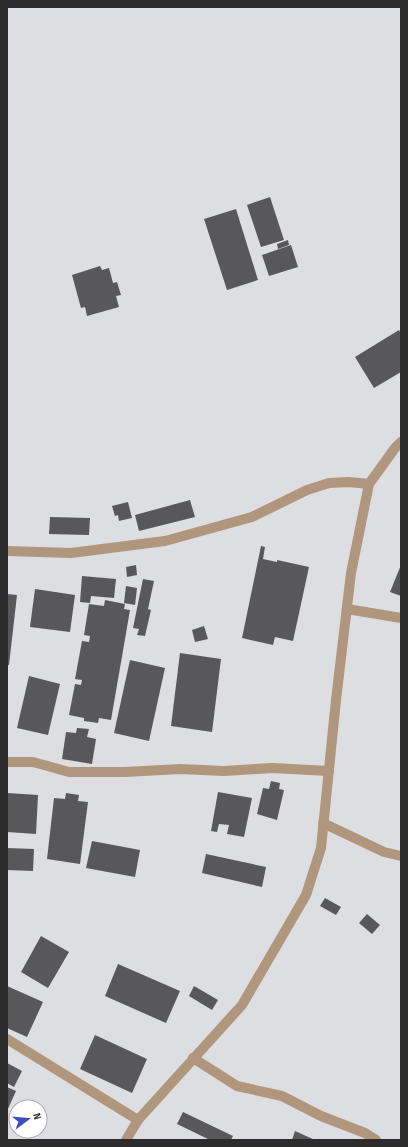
<svg xmlns="http://www.w3.org/2000/svg" width="408" height="1147" viewBox="0 0 408 1147" font-family="'Sofia Sans Condensed',sans-serif">
	<style>
		.building { fill: #58585a }
		.lines { fill: none; stroke-linecap: round; stroke-linejoin: round }
		.minor { stroke: #b0967c; stroke-width: 10 }
	</style>
	<rect width="100%" height="100%" fill="#dddee1"/>
	<g class="building">
		<path d="M270,197L284,240L261,247L247,205Z"/>
		<path d="M236,209L258,280L227,290L204,219Z"/>
		<path d="M288,240L289,245L278,249L277,244Z"/>
		<path d="M291,245L298,267L269,276L262,255Z"/>
		<path d="M100,266L102,270L109,268L113,283L117,282L121,295L116,296L119,307L87,316L85,307L81,308L72,275Z"/>
		<path d="M399,330L401,334V372L374,388L355,357Z"/>
		<path d="M190,500L195,517L139,531L135,515Z"/>
		<path d="M128,502L132,518L119,521L118,515L115,516L112,506Z"/>
		<path d="M50,517L90,518L89,535L49,534Z"/>
		<path d="M261,546L265,547L263,559L277,562V560L309,567L293,641L275,637L273,645L242,638Z"/>
		<path d="M136,565L137,575L127,577L126,567Z"/>
		<path d="M401,565V596L390,592Z"/>
		<path d="M82,576L116,579L114,598L91,596L90,603L80,602Z"/>
		<path d="M143,579L154,581L148,609L151,610L145,636L137,635L139,629L133,628Z"/>
		<path d="M126,586L137,588L135,605L124,603Z"/>
		<path d="M35,589L75,595L70,632L30,627Z"/>
		<path d="M7,594L17,595L9,665H7Z"/>
		<path d="M105,600L125,604L124,609L130,610L111,720L99,718L98,723L84,721V718L69,715L75,684L81,685L82,680L75,679L82,641L89,642L90,636L84,635L89,604L104,606Z"/>
		<path d="M204,626L208,639L195,642L192,630Z"/>
		<path d="M180,653L221,659L212,732L171,726Z"/>
		<path d="M130,660L165,668L149,741L114,733Z"/>
		<path d="M29,676L60,684L48,735L17,728Z"/>
		<path d="M77,728L89,729L87,737L96,739L92,764L62,759L66,732L76,733Z"/>
		<path d="M271,781L280,783L279,789L284,790L277,820L257,814L263,788L269,789Z"/>
		<path d="M218,792L252,798L244,837L227,834L229,825L219,824L217,832L211,831Z"/>
		<path d="M7,793L38,795L36,834L7,832Z"/>
		<path d="M66,793L79,795L78,801L88,802L80,864L47,859L54,798L65,799Z"/>
		<path d="M92,841L140,850L135,877L86,868Z"/>
		<path d="M7,848L34,849L33,871L7,870Z"/>
		<path d="M206,854L266,867L262,887L202,873Z"/>
		<path d="M325,898L341,907L336,915L320,906Z"/>
		<path d="M367,914L380,925L372,934L359,923Z"/>
		<path d="M41,936L69,952L48,988L21,972Z"/>
		<path d="M118,964L180,991L166,1023L105,996Z"/>
		<path d="M7,986L43,1002L27,1037L7,1028Z"/>
		<path d="M194,986L218,1000L212,1010L189,996Z"/>
		<path d="M95,1035L147,1059L132,1093L80,1069Z"/>
		<path d="M7,1063L22,1071L14,1087L7,1083Z"/>
		<path d="M7,1087L16,1091L7,1111Z"/>
		<path d="M183,1112L233,1136L231,1140H210L177,1124Z"/>
		<path d="M295,1131L315,1140H292Z"/>
	</g>
	<g class="lines">
		<g class="minor">
			<path d="M7,551L71,553L165,541L252,517L307,490L329,483L349,482L369,484"/>
			<path d="M347,609L401,618"/>
			<path d="M7,762H33L69,772H125L180,769L224,771L272,768L329,771"/>
			<path d="M323,823L384,852L401,856"/>
			<path d="M7,1039L138,1120"/>
			<path d="M193,1058L237,1086L282,1096L321,1116L365,1133L376,1140"/>
			<path d="M126,1140L138,1120L242,1005L306,895L321,848L336,700L351,573L369,484L395,448L401,442"/>
		</g>
	</g>
	<rect width="408" height="1147" fill="none" stroke="#2c2c2d" stroke-width="16"/>
	<g transform="translate(28 1119) rotate(74)"><circle r="19" fill="#ffffff" stroke="#ababab"/>
	<path d="M0-3L7 15L0 10L-7 15Z" fill="#3d4fc2"/>
	<text y="-6" font-size="11" font-weight="bold" text-anchor="middle" fill="#2c2c2d">N</text>
	</g>
</svg>
